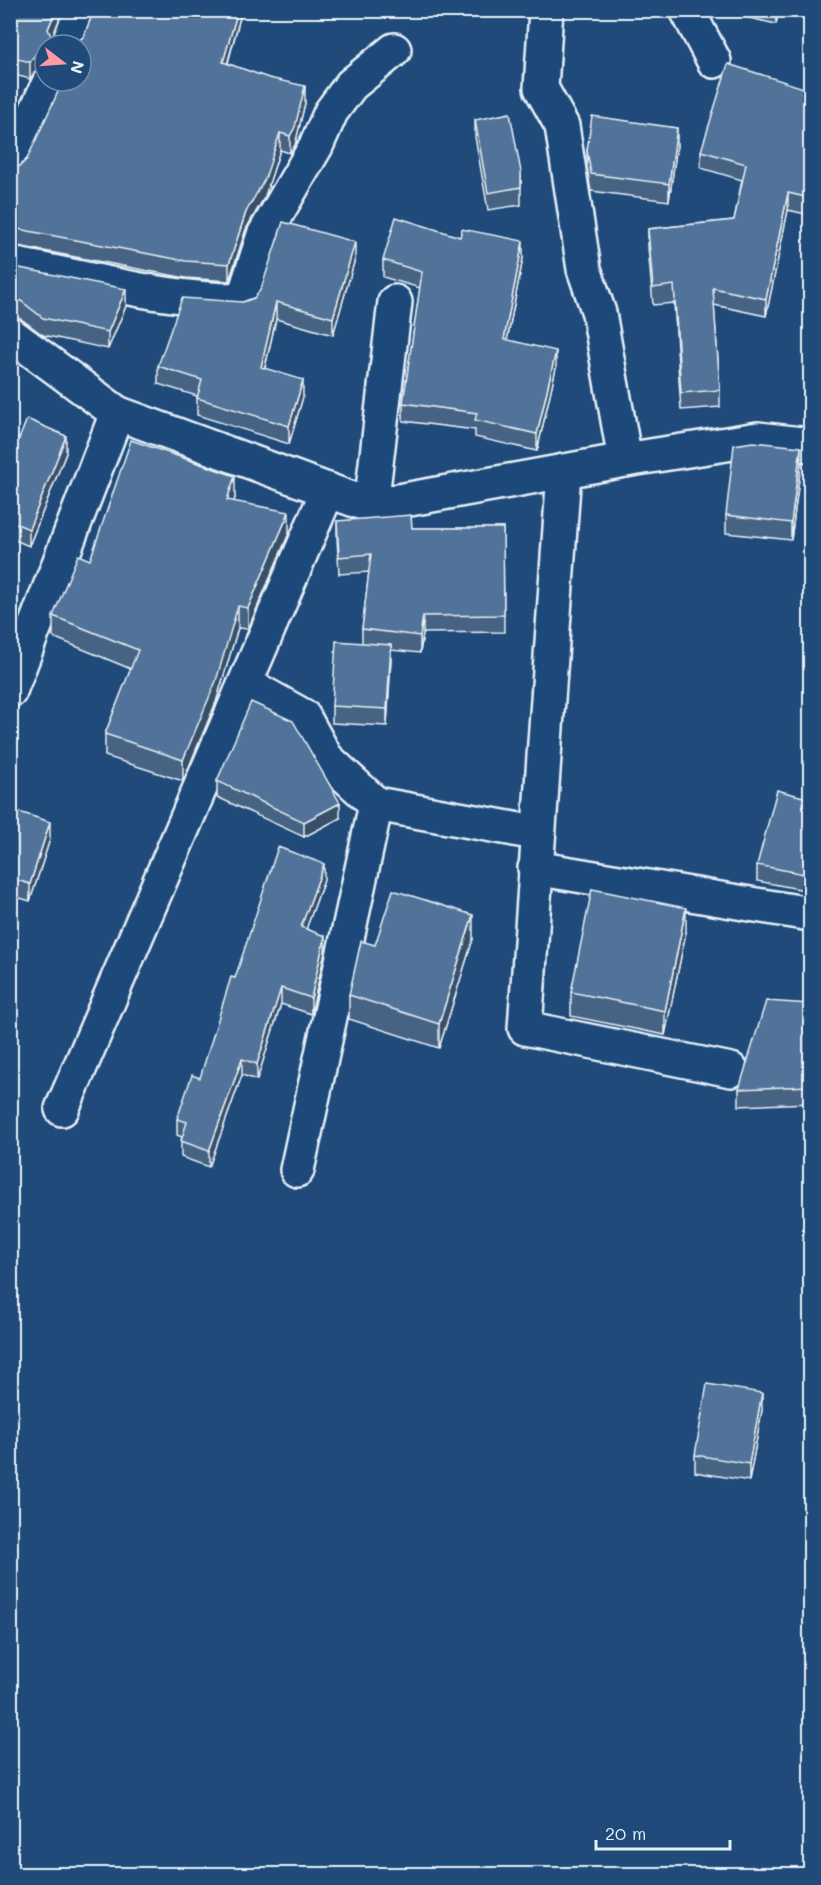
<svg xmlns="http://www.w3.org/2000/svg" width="821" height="1885" viewBox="0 0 821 1885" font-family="Mali,sans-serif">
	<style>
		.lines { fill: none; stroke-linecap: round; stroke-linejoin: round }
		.minor-casing { stroke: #e8f1f8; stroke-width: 38 }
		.tertiary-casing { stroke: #e8f1f8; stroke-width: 38 }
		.minor { stroke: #1f4a7a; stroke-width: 33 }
		.tertiary { stroke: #1f4a7a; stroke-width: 33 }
		.wall { fill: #466384; stroke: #e8f1f8; stroke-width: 1.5 }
		.shaded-wall { fill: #39506b; stroke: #e8f1f8; stroke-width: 1.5 }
		.building { fill: #517399; stroke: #e8f1f8; stroke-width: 1.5 }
	</style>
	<rect width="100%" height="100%" fill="#1f4a7a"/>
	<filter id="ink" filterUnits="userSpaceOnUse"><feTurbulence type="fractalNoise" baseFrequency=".0167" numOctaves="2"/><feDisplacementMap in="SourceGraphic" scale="12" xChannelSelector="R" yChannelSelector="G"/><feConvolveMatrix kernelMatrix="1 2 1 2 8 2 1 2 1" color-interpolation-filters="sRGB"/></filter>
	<g filter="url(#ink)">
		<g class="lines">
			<defs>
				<g id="minor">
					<path d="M546,10L541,88L562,126L584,269L599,313L625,460"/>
					<path d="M687,10L714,61"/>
					<path d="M10,264C88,277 164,301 243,300L264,235L316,146L331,112L351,85L394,50"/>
					<path d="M10,334L117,413L371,506L625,460L758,439L810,445"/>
					<path d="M564,471L525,1028L731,1070"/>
					<path d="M371,506L395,302"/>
					<path d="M246,684L303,716L326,758L376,804L536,833"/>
					<path d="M10,691L117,413"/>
					<path d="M535,868L810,914"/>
					<path d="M62,1109L328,490"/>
					<path d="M297,1170L376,804"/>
				</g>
				<g id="tertiary">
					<path d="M67,45L83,10"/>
					<path d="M10,168L50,81"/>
				</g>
			</defs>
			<use href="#minor" class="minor-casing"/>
			<use href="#tertiary" class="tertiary-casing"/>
			<use href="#minor" class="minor"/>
			<use href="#tertiary" class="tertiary"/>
		</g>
		<g class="wall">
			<path d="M10,10H63L52,38L45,45L39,66L30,79L10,74Z"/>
			<path d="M94,10H242L228,63L305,103L295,145L290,153L280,150L265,196L246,229L229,281L186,278L18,246L10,243V174L20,166L27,159L81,81L77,43L84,36Z"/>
			<path d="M714,10H779L776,24Z"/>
			<path d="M810,90V215L788,210L766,316L714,305L720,390V407L681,410L674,303L653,305L648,247V229L734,220L742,180L701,168V151Z"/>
			<path d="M475,120L521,172V205L488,210L475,137Z"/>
			<path d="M677,145L669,201L591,191L587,167V150Z"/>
			<path d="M523,258L507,340L556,368L537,451L475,437V430L403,421V403L420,288L383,277V260Z"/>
			<path d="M355,259L333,335L276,319L265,368L303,397L289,444L197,415V396L158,384V366L243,302Z"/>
			<path d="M10,266L126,306L108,349L43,335L21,319L10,316Z"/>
			<path d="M10,435L19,439L66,453L29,546L10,538Z"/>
			<path d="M801,464L791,540L726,533V515Z"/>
			<path d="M235,498L234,501L289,533L248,629L238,628L216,702L183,781L105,756V734L131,669L53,637V616L90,560Z"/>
			<path d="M337,521L412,528H503L504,632L423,633L420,653L391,650L387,726L332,723V706L362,643V629L369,572L339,574L337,538Z"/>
			<path d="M217,781L340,818L304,837L217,797Z"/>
			<path d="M810,781V891L757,881V865L807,798Z"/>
			<path d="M10,809L50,839L30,901L10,895Z"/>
			<path d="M324,880L306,929L325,952L311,1014L281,1004L257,1080L242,1075L209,1167L181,1157V1141L182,1137L177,1135V1119L200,1078Z"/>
			<path d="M686,932L665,1035L571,1016V992Z"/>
			<path d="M473,939L439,1048L349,1019V995L375,945Z"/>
			<path d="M810,1004V1103L739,1106V1089Z"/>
			<path d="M762,1410L749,1481L695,1472V1455Z"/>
		</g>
		<g class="shaded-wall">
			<path d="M56,10H63L49,45L48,29Z"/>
			<path d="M238,10H242L223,79V62Z"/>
			<path d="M776,10H779L776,24Z"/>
			<path d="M45,46V64L39,66L30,79V62L39,49Z"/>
			<path d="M305,86V103L295,145L290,153V136Z"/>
			<path d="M677,128V145L669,201V184Z"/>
			<path d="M280,133V150L265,196L246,229L229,281V264L246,212Z"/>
			<path d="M788,193V210L766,316V299Z"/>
			<path d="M523,241V258L504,356V339Z"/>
			<path d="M355,242V259L333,335V318Z"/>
			<path d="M126,289V306L108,349V332Z"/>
			<path d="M276,302V319L261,384V367Z"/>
			<path d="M556,351V368L537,451V434Z"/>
			<path d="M303,380V397L289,444V426Z"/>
			<path d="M66,436V453L29,546V529Z"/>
			<path d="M801,447V464L791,540V523Z"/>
			<path d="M235,476V498L227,521V500Z"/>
			<path d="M289,512V533L248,629V608Z"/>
			<path d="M238,606V628L216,702L183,781V760Z"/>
			<path d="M423,616V633L420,653V636Z"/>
			<path d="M391,645V662L387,726V709Z"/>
			<path d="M340,803V818L304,837V822Z"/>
			<path d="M50,822V839L30,901V884Z"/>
			<path d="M324,864V880L301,943V927Z"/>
			<path d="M686,908V932L665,1035V1011Z"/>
			<path d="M473,915V939L439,1048V1024Z"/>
			<path d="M325,936V952L311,1014V998Z"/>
			<path d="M281,988V1004L257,1080V1064Z"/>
			<path d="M242,1059V1075L209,1167V1151Z"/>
			<path d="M762,1393V1410L749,1481V1464Z"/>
		</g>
		<g class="building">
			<path d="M10,10H56L48,29L52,39L59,45H61H45V46L39,49L30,62L10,57Z"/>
			<path d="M94,10H238L223,62L269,78L305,86L295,127L290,136L280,133L265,179L246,212L229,264L186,261L18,229L10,226V174L12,169L20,166L27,159L63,81H81V45H73L77,43L84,36Z"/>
			<path d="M728,64L810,90V198L788,193L766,299L713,288L720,390L681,393L674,285L653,288L648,229L734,220L746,164L701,151Z"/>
			<path d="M510,113L521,172V187L488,193L475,120Z"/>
			<path d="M592,116L677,128L669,184L591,174L587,150Z"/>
			<path d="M396,217L460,237L462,229L523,241L504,339L556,351L537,434L475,420L477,413L403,403L422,272L383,260Z"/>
			<path d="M283,222L355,242L333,318L276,302L261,367L303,380L289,426L197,398L202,380L158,366L182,298L243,302L254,298L261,289Z"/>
			<path d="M10,266L126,289L108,332L43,318L21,301L10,298Z"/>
			<path d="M27,419L66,436L29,529L10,521V435L19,439Z"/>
			<path d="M131,440L235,476L227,500L289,512L248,608L238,606L216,681L183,760L105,734L138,650L53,616L78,555L90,560Z"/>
			<path d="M753,442L801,447L791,523L726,515L734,445Z"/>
			<path d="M411,515L412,528H503L504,615L423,616L420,636L362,629L371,554L339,557L337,521Z"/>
			<path d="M336,641L391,645L387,709L332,706Z"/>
			<path d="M251,702L293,721L340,803L304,822L217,781Z"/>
			<path d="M810,781V875L757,865L777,790L807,798Z"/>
			<path d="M10,809L50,822L30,884L10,878Z"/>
			<path d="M278,847L324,864L301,927L325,936L311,998L281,988L257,1064L242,1059L209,1151L181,1141L187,1122L177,1119L192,1075L200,1078L231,977L235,978Z"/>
			<path d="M592,889L686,908L665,1011L571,992Z"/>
			<path d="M393,890L473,915L439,1024L349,995L361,941L375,945Z"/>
			<path d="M766,1001L810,1004V1086L739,1089Z"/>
			<path d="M707,1384L762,1393L749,1464L695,1455Z"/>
		</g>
	</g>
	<rect width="821" height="1885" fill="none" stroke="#1f4a7a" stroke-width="36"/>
	<rect x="18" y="18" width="785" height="1849" fill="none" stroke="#e8f1f8" stroke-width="2" filter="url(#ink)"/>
	<g transform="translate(63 63) rotate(107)"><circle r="28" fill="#1f4a7a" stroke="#6f8dac" stroke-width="1.5"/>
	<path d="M0-4.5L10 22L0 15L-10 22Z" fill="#ff9aa2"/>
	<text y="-9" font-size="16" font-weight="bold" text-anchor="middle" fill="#e8f1f8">N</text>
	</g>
	<path d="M596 1840v9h134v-9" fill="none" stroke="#e8f1f8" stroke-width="3"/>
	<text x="605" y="1840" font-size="18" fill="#e8f1f8" stroke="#1f4a7a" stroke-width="4.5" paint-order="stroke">20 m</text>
</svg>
